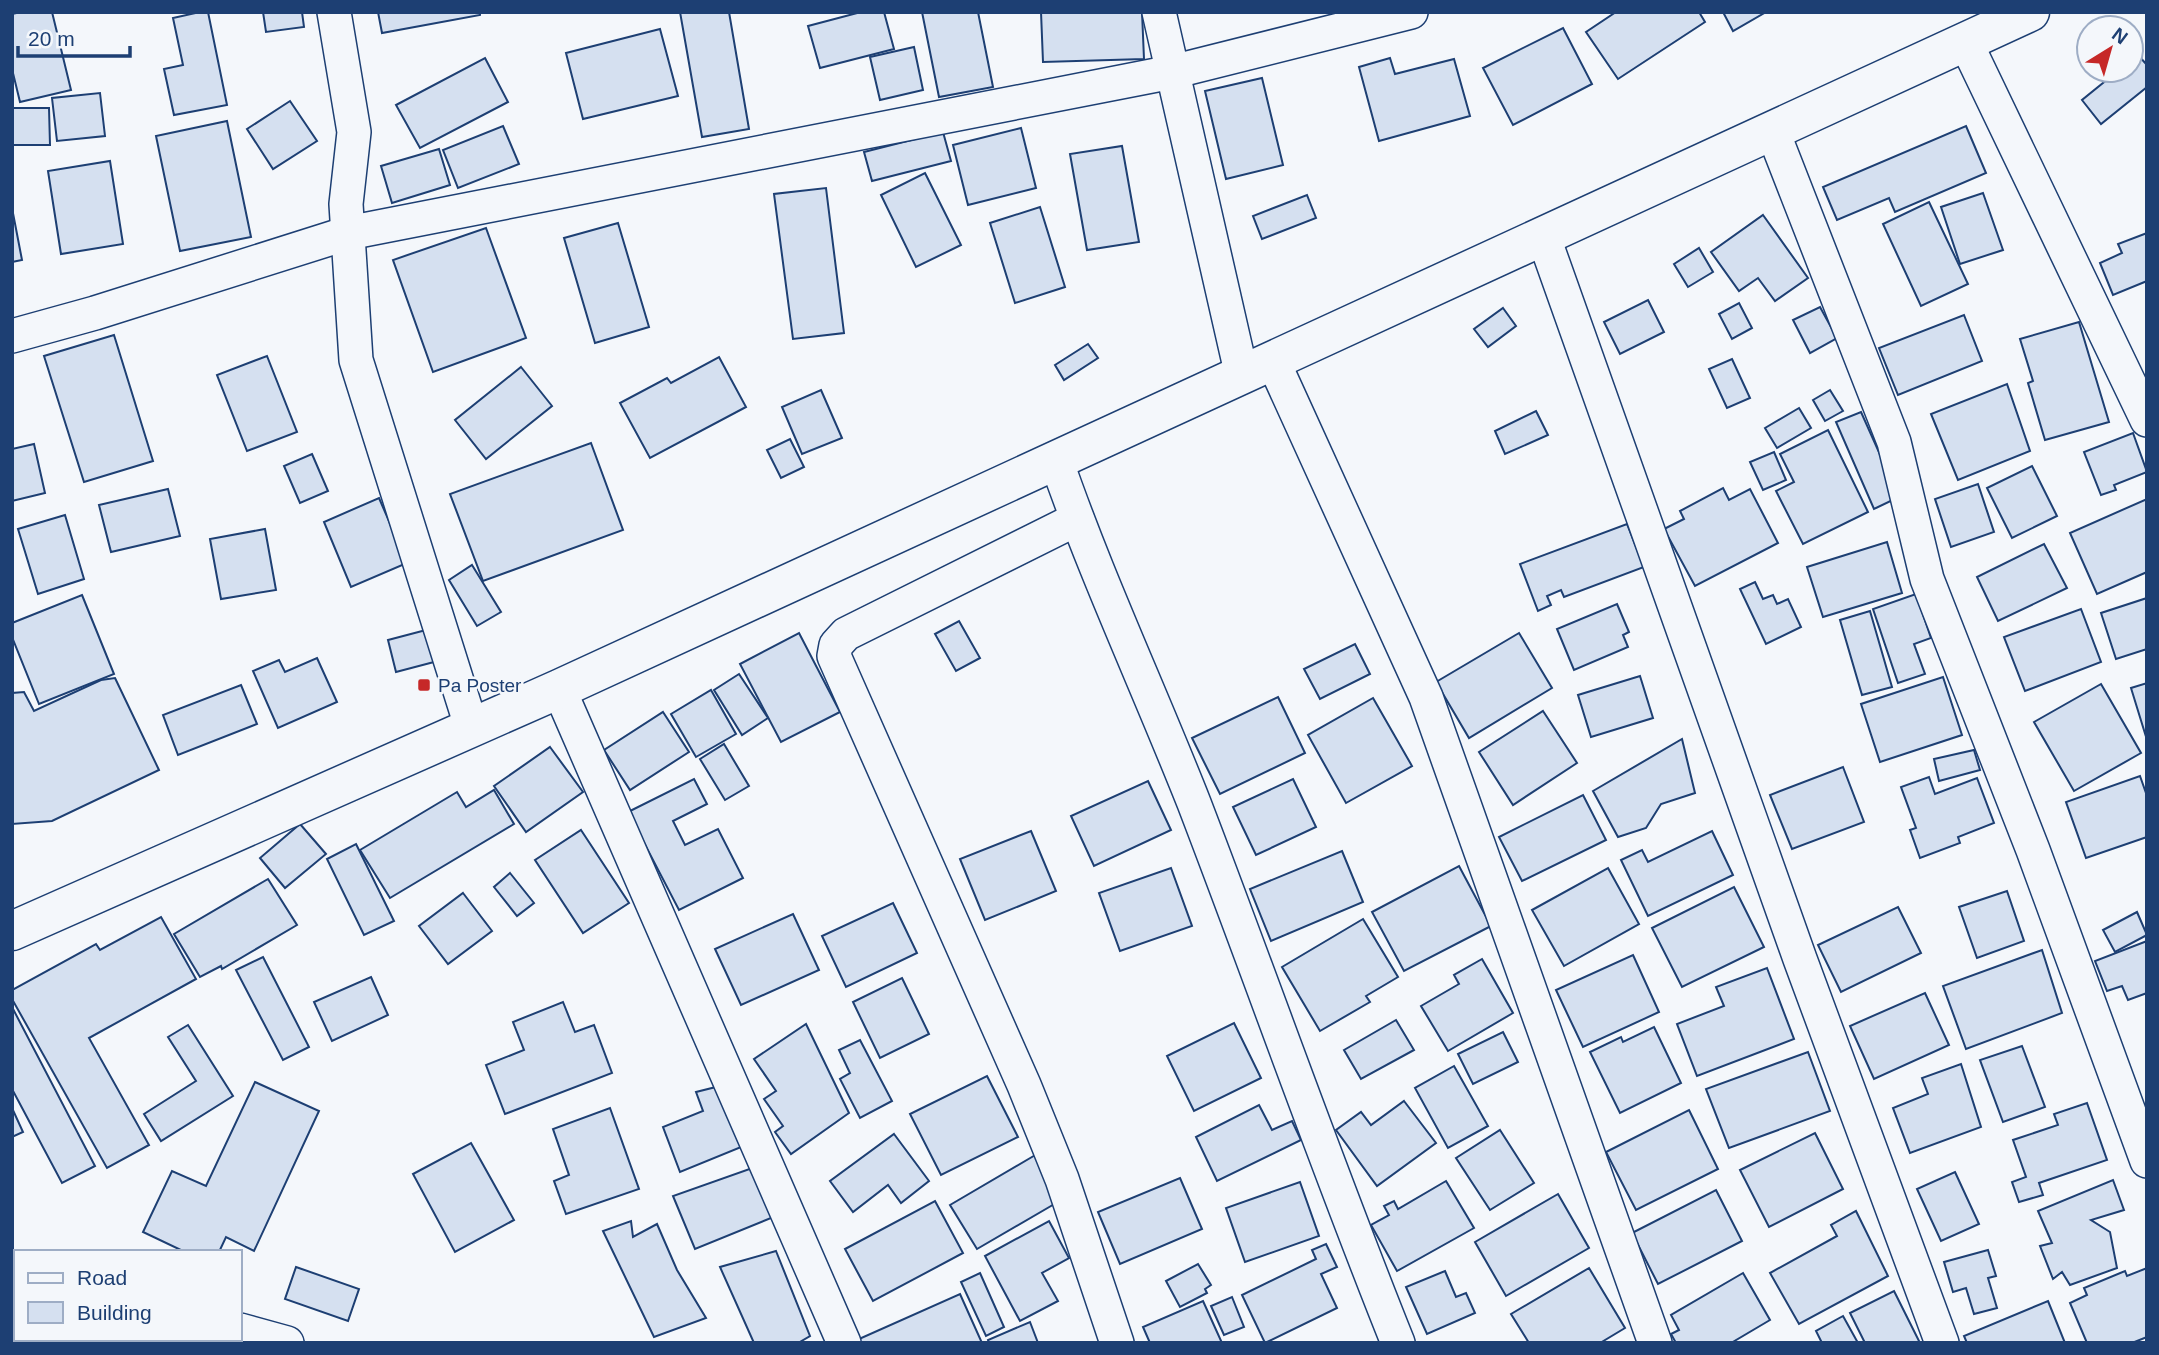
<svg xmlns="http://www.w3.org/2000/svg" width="2159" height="1355" viewBox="0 0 2159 1355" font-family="Arial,sans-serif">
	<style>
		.building { fill: #d5e0f0; stroke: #1d3f73; stroke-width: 2 }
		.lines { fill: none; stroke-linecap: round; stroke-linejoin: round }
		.minor-casing { stroke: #1d3f73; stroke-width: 36 }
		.tertiary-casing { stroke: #1d3f73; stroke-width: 41 }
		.minor { stroke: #f4f7fb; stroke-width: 33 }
		.tertiary { stroke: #f4f7fb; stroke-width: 38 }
		.poi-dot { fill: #c62828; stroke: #f4f7fb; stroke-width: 2.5 }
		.labels { text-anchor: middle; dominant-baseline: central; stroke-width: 5; stroke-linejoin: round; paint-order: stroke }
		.poi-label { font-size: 19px; fill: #1d3f73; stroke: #f4f7fb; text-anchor: start }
	</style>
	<rect width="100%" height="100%" fill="#f4f7fb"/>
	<g class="building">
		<path d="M21,12H52L71,90L20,102L12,69V14Z"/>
		<path d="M200,12H208L227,105L174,115L164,69L183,65L173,18Z"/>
		<path d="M263,12H302L304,27L266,32Z"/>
		<path d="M378,12H480V15L382,33Z"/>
		<path d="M680,12H729L749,129L702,137Z"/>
		<path d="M861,12H884L894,49L820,68L808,26Z"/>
		<path d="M922,12H978L993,87L939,97Z"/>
		<path d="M1041,12H1142L1144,59L1043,62Z"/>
		<path d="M1616,12H1699L1705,22L1618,79L1586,32Z"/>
		<path d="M1723,12H1766L1733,31Z"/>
		<path d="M1563,28L1592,84L1513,125L1483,68Z"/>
		<path d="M660,29L678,96L583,119L566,53Z"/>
		<path d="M914,47L923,90L880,100L870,57Z"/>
		<path d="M2138,55L2147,65V87L2101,124L2082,100L2119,70H2131V61Z"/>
		<path d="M485,58L508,102L420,148L396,105Z"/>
		<path d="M1390,58L1395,74L1454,59L1470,116L1379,141L1359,67Z"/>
		<path d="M1262,78L1283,165L1226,179L1205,91Z"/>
		<path d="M100,93L105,136L57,141L52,98Z"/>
		<path d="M290,101L317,141L273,169L247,129Z"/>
		<path d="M12,108H49L50,145H13Z"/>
		<path d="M227,121L251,237L180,251L156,136Z"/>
		<path d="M503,126L519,164L458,188L443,150Z"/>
		<path d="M1966,126L1986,173L1895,212L1889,198L1837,220L1823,187Z"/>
		<path d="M1021,128L1036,188L968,205L953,145Z"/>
		<path d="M943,132L951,161L872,181L864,152Z"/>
		<path d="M1122,146L1139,242L1087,250L1070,154Z"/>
		<path d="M439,149L450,185L392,203L381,166Z"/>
		<path d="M110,161L123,244L61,254L48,171Z"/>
		<path d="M925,173L961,245L916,267L881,195Z"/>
		<path d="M826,188L844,333L793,339L774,194Z"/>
		<path d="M1983,193L2003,250L1960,264L1941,207Z"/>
		<path d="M1307,195L1316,218L1262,239L1253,216Z"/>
		<path d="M1929,202L1968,284L1921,306L1883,224Z"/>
		<path d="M1040,207L1065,287L1015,303L990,223Z"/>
		<path d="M12,208L22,260L12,262Z"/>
		<path d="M1763,215L1808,278L1775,301L1758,278L1739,291L1711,252Z"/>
		<path d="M618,223L649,327L595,343L564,238Z"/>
		<path d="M486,228L526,338L433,372L393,260Z"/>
		<path d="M2147,233V281L2113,295L2100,263L2122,253L2118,244Z"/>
		<path d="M1699,248L1713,272L1688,287L1674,264Z"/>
		<path d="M1648,300L1664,332L1620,354L1604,322Z"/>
		<path d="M1739,303L1752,328L1732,339L1719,314Z"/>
		<path d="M1820,307L1837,338L1810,353L1793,320Z"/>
		<path d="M1503,308L1516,326L1488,347L1474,329Z"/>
		<path d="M1964,315L1982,361L1898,395L1879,348Z"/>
		<path d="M2079,322L2109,422L2045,440L2028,383L2033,381L2020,339Z"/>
		<path d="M114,335L153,461L84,482L44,356Z"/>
		<path d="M1088,344L1098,358L1064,380L1055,365Z"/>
		<path d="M267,356L297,432L247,451L217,375Z"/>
		<path d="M719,357L746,407L650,458L620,403L667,378L671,383Z"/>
		<path d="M1732,359L1750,398L1727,408L1709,369Z"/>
		<path d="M521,367L552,406L486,459L455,420Z"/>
		<path d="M2007,384L2030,451L1958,480L1931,414Z"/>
		<path d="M821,390L842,438L802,454L782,407Z"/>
		<path d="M1830,390L1843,411L1825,421L1813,400Z"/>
		<path d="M1799,408L1811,428L1777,448L1765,428Z"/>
		<path d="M1536,411L1548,435L1505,454L1495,431Z"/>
		<path d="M1861,412L1899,497L1874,509L1836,422Z"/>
		<path d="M1828,430L1868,512L1803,544L1776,491L1794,482L1780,454Z"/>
		<path d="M2133,433L2147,472L2114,485L2116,490L2101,495L2084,452Z"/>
		<path d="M790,439L804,467L781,478L767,450Z"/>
		<path d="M591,443L623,530L483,581L450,494Z"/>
		<path d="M34,444L45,493L12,501V449Z"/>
		<path d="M1774,452L1786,480L1763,490L1750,462Z"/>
		<path d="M312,454L328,491L300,503L284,466Z"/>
		<path d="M2032,466L2057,516L2012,538L1987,488Z"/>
		<path d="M1978,484L1994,532L1951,547L1935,499Z"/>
		<path d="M1723,488L1729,500L1750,489L1778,543L1695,586L1664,529L1684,519L1680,511Z"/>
		<path d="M168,489L180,536L111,552L99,505Z"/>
		<path d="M379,498L407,563L351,587L324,522Z"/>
		<path d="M2147,499V572L2097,594L2070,533Z"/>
		<path d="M65,515L84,579L38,594L18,529Z"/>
		<path d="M1627,524L1644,567L1564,597L1561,590L1547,596L1551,605L1538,611L1520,564Z"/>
		<path d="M265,529L276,590L221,599L210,539Z"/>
		<path d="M1887,542L1902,593L1823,617L1807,567Z"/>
		<path d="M2044,544L2067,588L1998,621L1977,577Z"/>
		<path d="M472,565L501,612L477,626L449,580Z"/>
		<path d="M1755,582L1763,599L1773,595L1777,604L1788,599L1801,627L1766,644L1740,589Z"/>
		<path d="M1916,594L1931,638L1914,644L1925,674L1898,683L1873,609Z"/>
		<path d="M82,595L114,674L39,704L12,637V623Z"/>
		<path d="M2147,598V649L2116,659L2101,613Z"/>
		<path d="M1617,604L1629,632L1623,635L1628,647L1574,670L1557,629Z"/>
		<path d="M2081,609L2101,662L2025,691L2004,637Z"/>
		<path d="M1870,611L1892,687L1862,695L1840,620Z"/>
		<path d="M959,621L980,658L956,671L935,634Z"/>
		<path d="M426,630L434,662L396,672L388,640Z"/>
		<path d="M799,633L840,712L781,742L740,664Z"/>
		<path d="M1519,633L1552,688L1469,738L1436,682Z"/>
		<path d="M1355,644L1370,674L1320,699L1304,669Z"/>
		<path d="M317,658L337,702L278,728L253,671L279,660L285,672Z"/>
		<path d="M739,674L768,718L742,735L714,690Z"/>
		<path d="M1640,676L1653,718L1591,737L1578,695Z"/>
		<path d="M1943,677L1962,735L1880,762L1861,704Z"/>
		<path d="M115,678L159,770L52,821L12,824V693L24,692L34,711L101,680Z"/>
		<path d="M2147,683V740L2131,688Z"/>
		<path d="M2101,684L2141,753L2074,791L2034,722Z"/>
		<path d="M241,685L257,724L178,755L163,715Z"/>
		<path d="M711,690L736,734L696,757L671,714Z"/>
		<path d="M1278,697L1305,753L1220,794L1192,738Z"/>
		<path d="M1373,698L1412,766L1346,803L1308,735Z"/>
		<path d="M1543,711L1577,763L1513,805L1479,752Z"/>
		<path d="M663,712L689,752L630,790L604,750Z"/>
		<path d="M1682,739L1695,793L1661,804L1646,828L1618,837L1593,791Z"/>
		<path d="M724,744L749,786L725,800L700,759Z"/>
		<path d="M550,747L583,792L526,832L494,786Z"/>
		<path d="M1974,750L1980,770L1939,781L1934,759Z"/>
		<path d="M1843,767L1864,822L1792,849L1770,795Z"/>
		<path d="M2140,776L2147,796V837L2086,858L2066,802Z"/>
		<path d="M1929,777L1935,794L1977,778L1994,823L1958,837L1960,843L1920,858L1910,830L1916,828L1901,787Z"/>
		<path d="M694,779L707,804L673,821L685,845L718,829L743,878L679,910L628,812Z"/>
		<path d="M1293,779L1316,827L1256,855L1233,807Z"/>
		<path d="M1148,781L1171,830L1094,866L1071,816Z"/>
		<path d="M494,790L514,824L390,898L360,850L457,792L466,807Z"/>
		<path d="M1583,795L1606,840L1522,881L1499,837Z"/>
		<path d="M300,824L326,854L285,888L260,858Z"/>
		<path d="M581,830L629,903L583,933L535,860Z"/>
		<path d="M1031,831L1056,891L985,920L960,859Z"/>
		<path d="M1712,831L1733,875L1648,916L1621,860L1642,850L1648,862Z"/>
		<path d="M356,844L394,921L364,935L327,859Z"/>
		<path d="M1342,851L1363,902L1271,941L1250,889Z"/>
		<path d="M1459,866L1491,926L1404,971L1372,912Z"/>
		<path d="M1171,868L1192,926L1120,951L1099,893Z"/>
		<path d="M1608,868L1639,924L1564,966L1532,910Z"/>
		<path d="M510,873L534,903L517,916L494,887Z"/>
		<path d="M268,879L297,925L222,969L221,966L200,977L174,934Z"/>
		<path d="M1734,887L1764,947L1682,987L1652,928Z"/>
		<path d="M2007,891L2024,941L1977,958L1959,907Z"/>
		<path d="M463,893L492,931L448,964L419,926Z"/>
		<path d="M893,903L917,953L846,987L822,936Z"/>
		<path d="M1898,907L1921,953L1841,992L1818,945Z"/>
		<path d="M2137,912L2147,935L2115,952L2103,930Z"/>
		<path d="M793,914L819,970L741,1005L715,949Z"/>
		<path d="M161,917L196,979L89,1038L149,1145L107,1168L12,999V990L96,944L100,950Z"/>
		<path d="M1363,919L1398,977L1366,996L1370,1002L1320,1031L1282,967Z"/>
		<path d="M2147,941V993L2128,1000L2122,986L2107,991L2095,961Z"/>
		<path d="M2042,950L2062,1013L1966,1049L1943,986Z"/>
		<path d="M1633,955L1659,1012L1583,1047L1556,990Z"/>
		<path d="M263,957L309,1047L283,1060L236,970Z"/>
		<path d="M1482,959L1513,1013L1448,1051L1421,1006L1459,984L1454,975Z"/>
		<path d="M1767,968L1794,1039L1697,1076L1677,1024L1724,1006L1716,987Z"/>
		<path d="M371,977L388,1015L332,1041L314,1002Z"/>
		<path d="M902,978L929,1034L880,1058L853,1002Z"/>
		<path d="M1925,993L1949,1045L1874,1079L1850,1026Z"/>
		<path d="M563,1002L575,1032L594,1025L612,1073L505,1114L486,1065L524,1050L513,1022Z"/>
		<path d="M12,1007L95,1166L62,1183L12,1089Z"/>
		<path d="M1396,1020L1414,1050L1361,1079L1344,1050Z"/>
		<path d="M1234,1023L1261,1078L1194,1111L1167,1056Z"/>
		<path d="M806,1024L849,1113L791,1154L775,1132L783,1126L764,1099L776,1091L754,1059Z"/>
		<path d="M188,1025L233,1096L161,1141L144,1114L196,1081L168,1037Z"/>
		<path d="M1654,1027L1681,1083L1620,1113L1590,1052L1621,1037L1623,1042Z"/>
		<path d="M1503,1032L1518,1062L1473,1084L1458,1054Z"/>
		<path d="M860,1040L892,1101L860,1118L840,1079L850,1073L839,1050Z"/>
		<path d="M2022,1046L2045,1107L2003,1122L1980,1060Z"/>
		<path d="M1808,1052L1830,1111L1729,1148L1706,1089Z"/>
		<path d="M1961,1064L1981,1127L1910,1153L1893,1108L1928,1094L1922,1078Z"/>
		<path d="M1454,1066L1488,1126L1448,1148L1415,1088Z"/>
		<path d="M987,1076L1018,1137L941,1175L910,1114Z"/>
		<path d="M255,1082L319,1111L254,1251L226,1237L219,1252H185L143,1232L172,1171L206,1186Z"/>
		<path d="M724,1085L751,1143L680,1172L663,1127L703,1111L696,1092Z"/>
		<path d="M1404,1101L1436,1143L1377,1186L1336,1130L1361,1112L1371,1125Z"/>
		<path d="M2087,1103L2107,1160L2039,1183L2043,1195L2019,1202L2012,1182L2026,1177L2013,1140L2058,1125L2054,1114Z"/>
		<path d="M1259,1105L1272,1130L1292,1121L1301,1140L1217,1181L1196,1137Z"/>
		<path d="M12,1108L23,1132L12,1137Z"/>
		<path d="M610,1108L639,1189L566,1214L554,1181L569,1175L553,1129Z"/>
		<path d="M1689,1110L1718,1169L1636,1210L1606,1152Z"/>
		<path d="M1500,1130L1534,1183L1490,1210L1456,1158Z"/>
		<path d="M1815,1133L1843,1189L1769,1227L1740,1170Z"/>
		<path d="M894,1134L929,1181L901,1203L888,1185L853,1212L830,1181Z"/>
		<path d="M471,1143L514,1220L455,1252L413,1174Z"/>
		<path d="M1037,1154L1063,1199L977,1249L950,1205Z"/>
		<path d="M758,1166L776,1216L695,1249L673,1196Z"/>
		<path d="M1955,1172L1979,1224L1941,1241L1917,1189Z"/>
		<path d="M1180,1178L1202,1229L1120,1264L1098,1212Z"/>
		<path d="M2113,1180L2124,1210L2091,1220L2110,1232L2117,1268L2070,1285L2062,1272L2053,1279L2040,1246L2052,1243L2038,1211Z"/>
		<path d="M1446,1181L1474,1228L1397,1271L1371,1225L1389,1215L1384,1206L1394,1201L1398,1209Z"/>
		<path d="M1300,1182L1319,1236L1245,1262L1226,1208Z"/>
		<path d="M1716,1190L1742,1241L1658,1284L1632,1233Z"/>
		<path d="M1558,1194L1589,1248L1506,1296L1475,1242Z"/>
		<path d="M935,1201L963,1253L873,1301L845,1249Z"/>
		<path d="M1856,1211L1888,1276L1799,1324L1770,1273L1837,1236L1831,1225Z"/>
		<path d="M631,1221L633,1237L657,1224L677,1270L706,1318L654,1337L603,1231Z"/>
		<path d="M1049,1221L1069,1258L1042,1273L1058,1301L1020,1321L985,1256Z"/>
		<path d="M1326,1244L1337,1267L1321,1274L1337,1308L1265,1343L1242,1295L1316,1259L1312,1250Z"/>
		<path d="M1988,1250L1996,1276L1988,1278L1997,1308L1974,1314L1966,1288L1953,1292L1944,1262Z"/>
		<path d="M776,1251L810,1336L798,1343H754L720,1267Z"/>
		<path d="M1198,1264L1211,1285L1205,1289L1207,1293L1180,1307L1166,1281Z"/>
		<path d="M296,1267L359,1289L348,1321L285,1299Z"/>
		<path d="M1589,1268L1625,1328L1600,1343H1529L1511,1314Z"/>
		<path d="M2147,1268V1337L2132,1343H2087L2070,1303L2087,1295L2084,1288L2125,1271L2127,1276Z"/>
		<path d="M1445,1271L1456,1297L1466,1293L1475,1313L1427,1334L1406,1287Z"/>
		<path d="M980,1273L1004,1327L986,1336L961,1282Z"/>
		<path d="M1743,1273L1770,1320L1731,1343H1676L1671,1334L1679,1330L1671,1315Z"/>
		<path d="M1894,1291L1920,1343H1865L1850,1313Z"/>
		<path d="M960,1294L982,1343H861L859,1339Z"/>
		<path d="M1232,1297L1244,1327L1224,1335L1211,1306Z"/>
		<path d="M1203,1301L1222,1343H1150L1143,1327Z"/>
		<path d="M2048,1301L2065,1343H1967L1964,1336Z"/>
		<path d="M1843,1316L1858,1343H1822L1816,1331Z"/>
		<path d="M1030,1322L1038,1343H989L988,1340Z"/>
		<path d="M43,1339H96L98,1340V1343H43Z"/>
	</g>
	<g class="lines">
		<defs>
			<g id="minor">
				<path d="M334,12L354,132L346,204L356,360L472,729"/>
				<path d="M1159,12L1242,376"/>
				<path d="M1966,43L2147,420"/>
				<path d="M1773,132L1894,442L1927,579L2033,850L2147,1161"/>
				<path d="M1544,238L1800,959L1942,1343"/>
				<path d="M12,336L95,313L348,233L1172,72L1411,12"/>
				<path d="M1273,361L1426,697L1655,1343"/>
				<path d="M1056,460C1096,576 1149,689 1194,803C1263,983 1326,1164 1398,1343"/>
				<path d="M1077,519L846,634L836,645L834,656L1024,1085L1062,1179L1117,1343"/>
				<path d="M559,689L844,1343"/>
				<path d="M12,1275L16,1276"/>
				<path d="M240,1330L287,1343"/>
				<path d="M215,1339L216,1343"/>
			</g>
			<path id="tertiary" d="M12,931L559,689L2030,12"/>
		</defs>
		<use href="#minor" class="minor-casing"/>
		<use href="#tertiary" class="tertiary-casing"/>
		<use href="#minor" class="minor"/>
		<use href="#tertiary" class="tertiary"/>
	</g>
	<rect class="poi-dot" x="417" y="678" width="14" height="14" rx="3.5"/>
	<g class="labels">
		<g class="poi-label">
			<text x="438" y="685">Pa Poster</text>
		</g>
	</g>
	<rect width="2159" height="1355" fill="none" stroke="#1d3f73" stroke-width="28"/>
	<rect x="14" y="1250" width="228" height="91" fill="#f4f7fb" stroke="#9eadc5" stroke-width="2"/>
	<rect x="28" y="1273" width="35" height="10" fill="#f4f7fb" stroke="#9eadc5" stroke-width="2"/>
	<text x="77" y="1285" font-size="21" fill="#1d3f73">Road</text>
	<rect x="28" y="1302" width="35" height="21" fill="#d5e0f0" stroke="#9eadc5" stroke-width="2"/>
	<text x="77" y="1320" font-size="21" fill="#1d3f73">Building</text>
	<g transform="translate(2110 49) rotate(37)"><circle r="33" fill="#f4f7fb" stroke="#9eadc5" stroke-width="2"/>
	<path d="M0-5L12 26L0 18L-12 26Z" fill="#c62828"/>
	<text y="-10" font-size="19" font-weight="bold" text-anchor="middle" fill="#1d3f73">N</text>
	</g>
	<path d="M18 46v10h112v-10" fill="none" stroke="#1d3f73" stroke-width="3.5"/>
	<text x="28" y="46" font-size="21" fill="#1d3f73" stroke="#f4f7fb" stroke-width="5" paint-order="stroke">20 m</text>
</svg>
